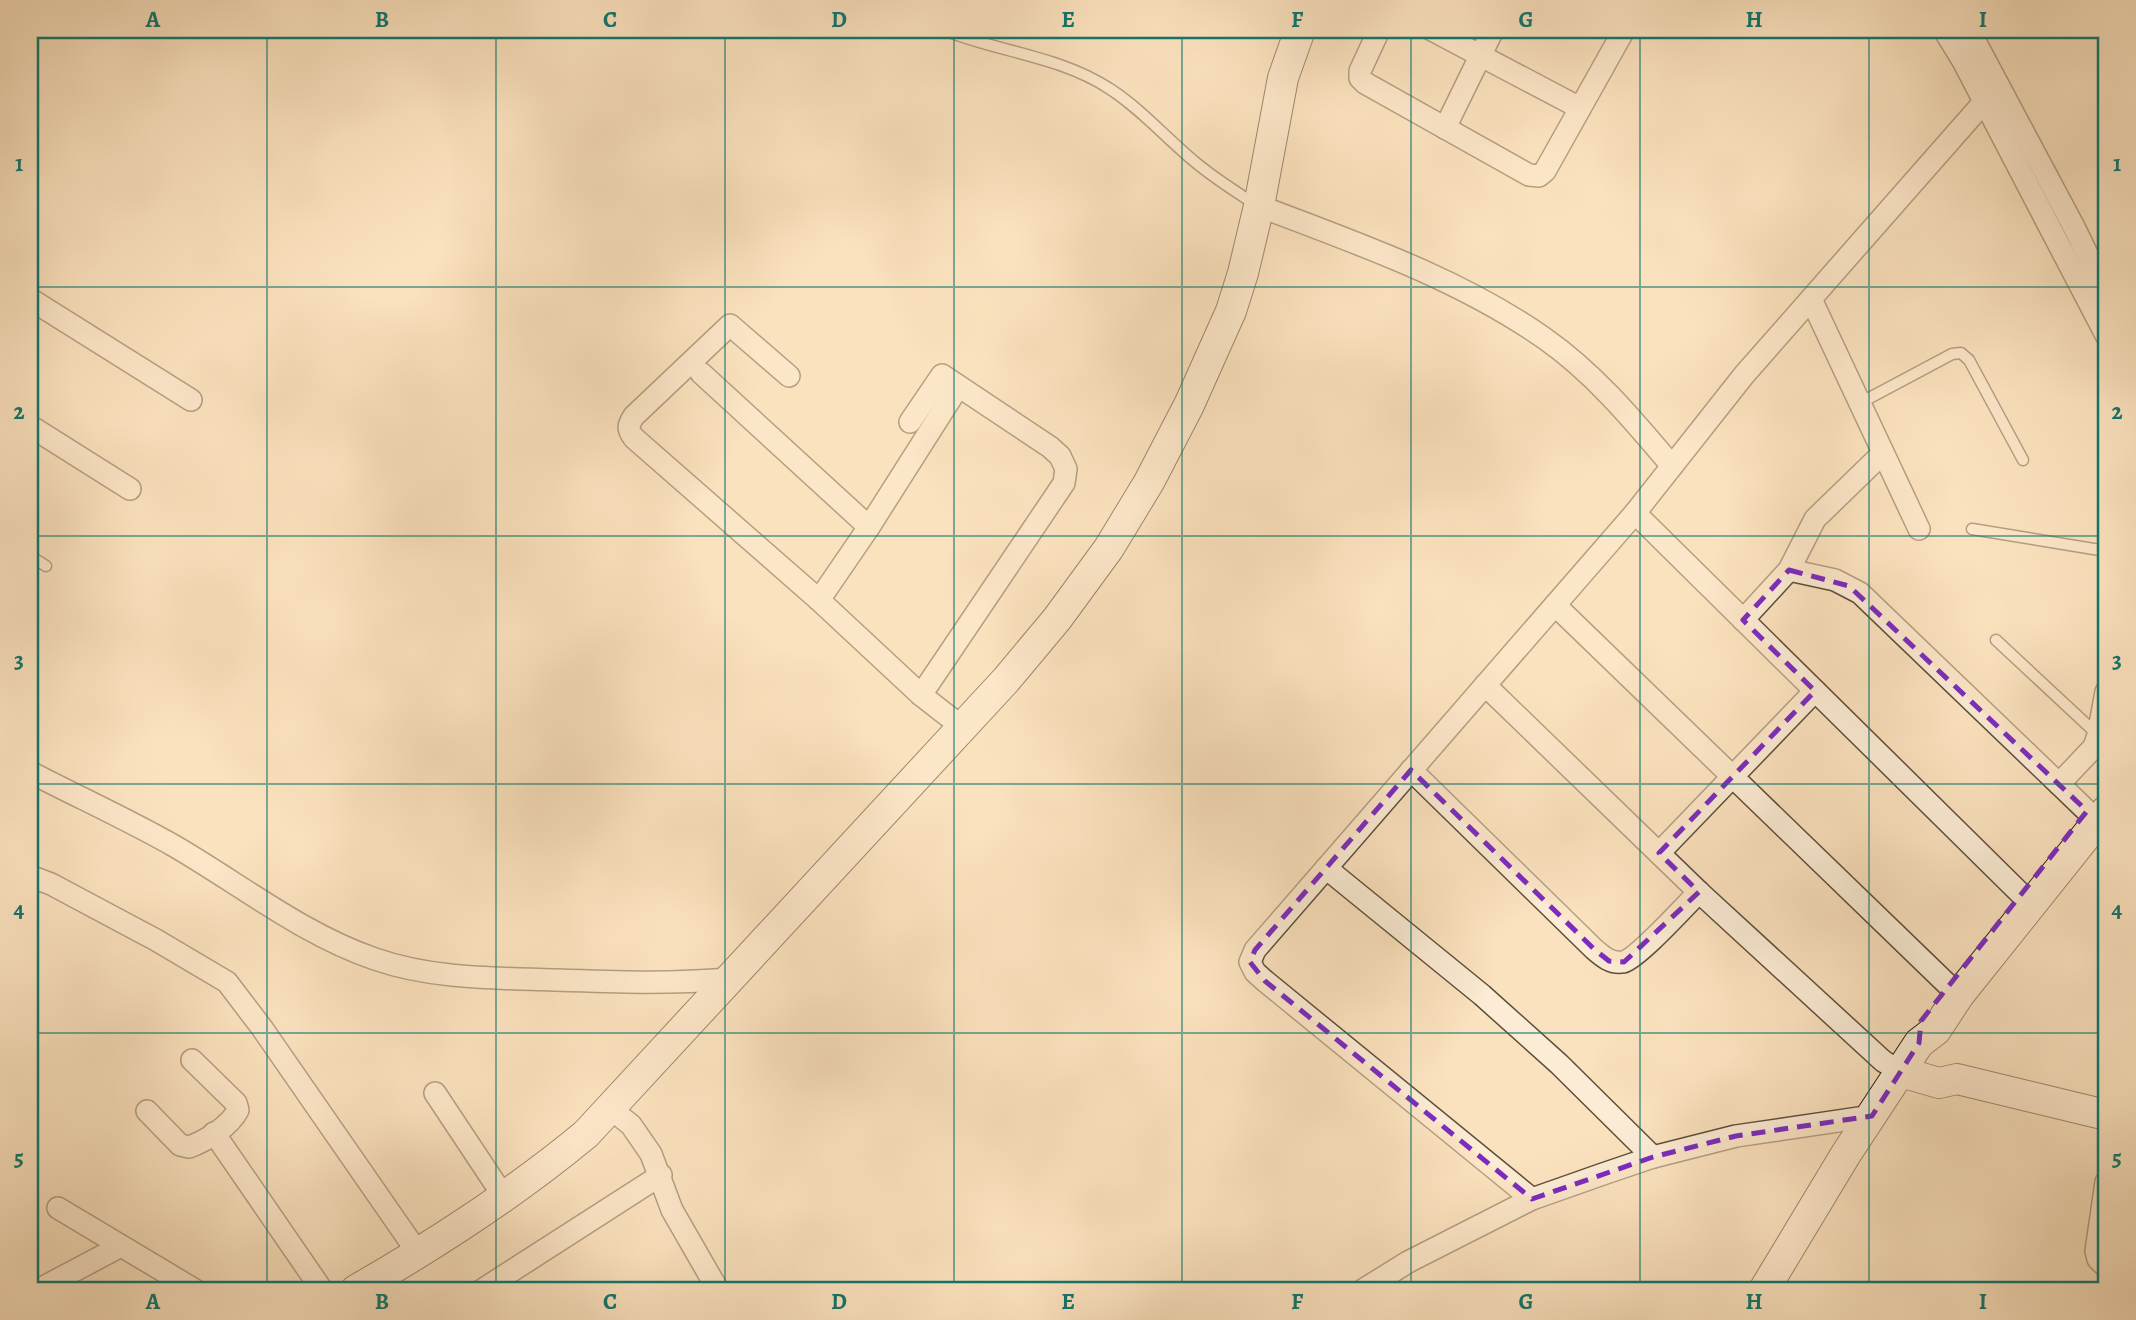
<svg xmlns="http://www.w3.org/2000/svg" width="2136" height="1320" viewBox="0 0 2136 1320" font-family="Alegreya,serif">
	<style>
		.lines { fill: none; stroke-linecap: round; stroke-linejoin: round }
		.lane-casing { stroke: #5e4e39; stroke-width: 13 }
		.street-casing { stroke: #5e4e39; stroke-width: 24 }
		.secondary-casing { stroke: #2a1d0d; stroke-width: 32 }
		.lane { stroke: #fcecd5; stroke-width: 10 }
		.street { stroke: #fcecd5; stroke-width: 21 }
		.secondary { stroke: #fcecd5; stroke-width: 30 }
		.marked { fill: none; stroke: #7b2cbf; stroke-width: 5; stroke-dasharray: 14 9; stroke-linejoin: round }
		.grid { fill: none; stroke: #0f766e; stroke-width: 2; stroke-opacity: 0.55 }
		.neatline { fill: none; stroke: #0f766e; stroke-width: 2.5 }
		.grid-label { font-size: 23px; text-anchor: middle; font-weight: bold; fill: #0f766e }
	</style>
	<rect width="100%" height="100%" fill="#fbe2be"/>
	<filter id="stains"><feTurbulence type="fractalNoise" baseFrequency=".00286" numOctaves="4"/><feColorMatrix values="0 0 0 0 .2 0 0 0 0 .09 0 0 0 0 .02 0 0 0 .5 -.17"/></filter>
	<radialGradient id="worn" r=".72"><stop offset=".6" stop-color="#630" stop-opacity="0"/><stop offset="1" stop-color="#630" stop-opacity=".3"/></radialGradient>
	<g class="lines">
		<defs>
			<g id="lane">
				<path d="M944,30C998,52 1060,56 1110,89C1141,109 1166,138 1195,162C1214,178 1235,191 1256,205"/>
				<path d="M1860,403L1952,354L1961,353L1969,360L2023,460"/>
				<path d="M1972,529L2106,551"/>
				<path d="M30,556L46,566"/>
				<path d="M1996,640L2098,735"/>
			</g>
			<g id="street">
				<path d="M1379,30L1360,71V78L1365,83L1529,175L1539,176L1545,171L1624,30"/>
				<path d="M1432,30L1580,108"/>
				<path d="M1944,30L1963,61L2106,335"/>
				<path d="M1969,30L2075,229L2106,293"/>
				<path d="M1445,128L1493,30"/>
				<path d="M1259,206C1356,243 1458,278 1544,338C1594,373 1633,420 1672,466"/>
				<path d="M30,299L191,400"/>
				<path d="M1811,299L1919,529"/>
				<path d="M701,373L869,527L819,600"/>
				<path d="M789,376L730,325L634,416C628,425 627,429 634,438L819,600L921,695L962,727"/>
				<path d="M910,422L942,375L1050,447L1060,456L1066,469L1064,483L921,695"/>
				<path d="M30,426L130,489"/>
				<path d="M1635,513L2021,894"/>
				<path d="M869,527L958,387"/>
				<path d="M1789,570L1835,580L1860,593L2087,811"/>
				<path d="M1555,605L1947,984"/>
				<path d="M1743,620L1789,570L1815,519L1883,453"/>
				<path d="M1485,685L1699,892L1883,1061L1901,1072"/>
				<path d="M1411,770L1594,949C1602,956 1611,964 1623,962C1637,959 1686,905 1699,892"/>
				<path d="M30,772C78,797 129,820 176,847C241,885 304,935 375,959C432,979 495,978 554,980C613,982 670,984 729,979"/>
				<path d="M2059,784L2094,747L2098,735L2106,692"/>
				<path d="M1659,853L1815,691"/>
				<path d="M1326,868L1482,995L1559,1064L1653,1157"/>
				<path d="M30,876L51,884L156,940L227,982L262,1028L418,1253"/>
				<path d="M435,1093L504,1197"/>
				<path d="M611,1109L631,1125L651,1154L672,1210L718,1290"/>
				<path d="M147,1111L180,1145L189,1147C206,1141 230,1126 238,1110L236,1103L192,1060"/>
				<path d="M214,1133L322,1290"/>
				<path d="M2106,1182L2096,1251L2098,1259L2106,1267"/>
				<path d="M1532,1199L1265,981L1255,972L1250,962L1255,950L1635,513L1744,375L1984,102"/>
				<path d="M58,1208L195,1290"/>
				<path d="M38,1290L121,1246"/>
				<path d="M482,1290L661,1175"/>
				<path d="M1363,1290L1408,1262L1532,1199L1603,1174L1653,1157L1736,1136L1872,1116"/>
			</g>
			<g id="secondary">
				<path d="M1901,1072L1939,1083L1957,1079L2106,1115"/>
				<path d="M356,1290C436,1244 515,1193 586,1134L1006,680L1057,619L1109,548L1149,482L1189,405L1231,311L1243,273L1259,206L1283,78L1300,30"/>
				<path d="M1764,1290L1846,1154L1919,1043L1936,1030L1959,995L2106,811"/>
			</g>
		</defs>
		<use href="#lane" class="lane-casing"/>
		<use href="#street" class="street-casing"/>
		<use href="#secondary" class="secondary-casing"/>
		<use href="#lane" class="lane"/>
		<use href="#street" class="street"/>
		<use href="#secondary" class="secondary"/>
	</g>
	<path d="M0 0H2136V1320H0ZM1789,570L1849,586L2087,811L1921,1021L1919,1043L1872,1116L1736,1136L1653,1157L1532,1199L1265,981L1250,962L1255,950L1411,770L1594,949L1609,961L1624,962L1699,892L1659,853L1815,691L1743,620Z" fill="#fbe2be" fill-opacity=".55" fill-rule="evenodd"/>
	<path class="marked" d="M1789,570L1849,586L2087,811L1921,1021L1919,1043L1872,1116L1736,1136L1653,1157L1532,1199L1265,981L1250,962L1255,950L1411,770L1594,949L1609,961L1624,962L1699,892L1659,853L1815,691L1743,620Z"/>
	<path class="grid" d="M267,30V1290M496,30V1290M725,30V1290M954,30V1290M1182,30V1290M1411,30V1290M1640,30V1290M1869,30V1290M30,287H2106M30,536H2106M30,784H2106M30,1033H2106"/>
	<rect width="2136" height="1320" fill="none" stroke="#fbe2be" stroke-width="77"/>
	<rect x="38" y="38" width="2060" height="1244" class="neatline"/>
	<g class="grid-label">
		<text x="153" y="27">A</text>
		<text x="382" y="27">B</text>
		<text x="610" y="27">C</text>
		<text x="839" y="27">D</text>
		<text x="1068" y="27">E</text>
		<text x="1297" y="27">F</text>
		<text x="1526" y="27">G</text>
		<text x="1754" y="27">H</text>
		<text x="1983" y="27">I</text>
		<text x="19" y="171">1</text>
		<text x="2117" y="171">1</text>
		<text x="19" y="419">2</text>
		<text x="2117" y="419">2</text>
		<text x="19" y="668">3</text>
		<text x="2117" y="668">3</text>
		<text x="19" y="917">4</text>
		<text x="2117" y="917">4</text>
		<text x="19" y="1165">5</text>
		<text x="2117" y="1165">5</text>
		<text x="153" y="1309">A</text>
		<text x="382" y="1309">B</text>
		<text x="610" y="1309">C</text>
		<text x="839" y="1309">D</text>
		<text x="1068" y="1309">E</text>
		<text x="1297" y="1309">F</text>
		<text x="1526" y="1309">G</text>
		<text x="1754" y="1309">H</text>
		<text x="1983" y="1309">I</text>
	</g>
	<rect width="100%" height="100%" filter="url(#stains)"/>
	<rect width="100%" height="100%" fill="url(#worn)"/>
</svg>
